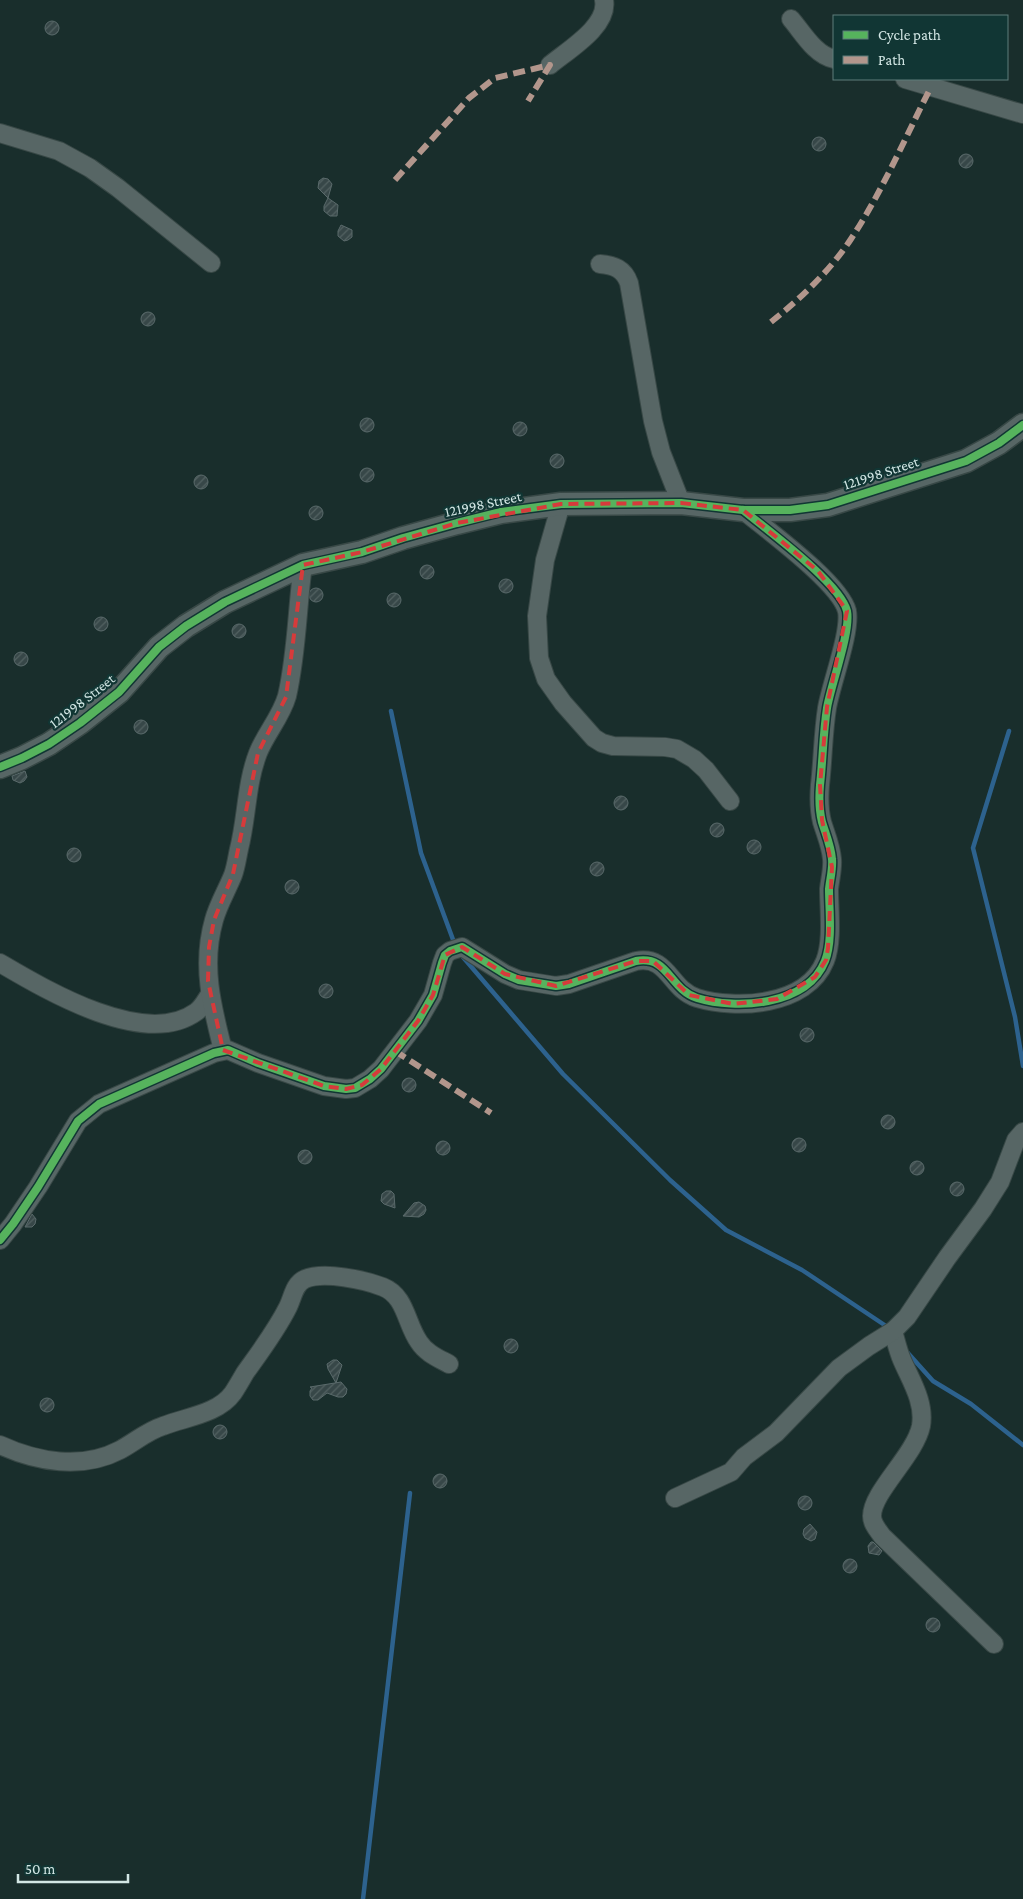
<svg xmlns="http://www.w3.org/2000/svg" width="1023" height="1899" viewBox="0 0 1023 1899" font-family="'Crimson Pro',serif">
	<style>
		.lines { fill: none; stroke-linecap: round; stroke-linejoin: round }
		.stream { stroke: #2d628e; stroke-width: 4.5 }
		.building { fill: url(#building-hatch); stroke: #5a6a6b }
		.minor-casing { stroke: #384846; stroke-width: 20 }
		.tertiary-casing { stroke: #384846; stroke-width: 25 }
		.minor { stroke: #576665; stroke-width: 18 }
		.tertiary { stroke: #576665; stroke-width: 22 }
		.quiet { stroke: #b2968c; stroke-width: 6; stroke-dasharray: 12 6; stroke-linecap: butt }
		.cycleway-casing { stroke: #113634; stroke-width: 11 }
		.cycleway { stroke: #56b35d; stroke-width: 8 }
		.marked { fill: none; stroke: #d63b3b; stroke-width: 4; stroke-dasharray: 10 6; stroke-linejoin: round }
		.labels { text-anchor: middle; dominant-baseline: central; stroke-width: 4.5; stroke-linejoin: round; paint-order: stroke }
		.street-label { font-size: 15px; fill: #d3e7e5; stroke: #113634 }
	</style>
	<defs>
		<pattern id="building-hatch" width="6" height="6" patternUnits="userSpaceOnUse" patternTransform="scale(1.25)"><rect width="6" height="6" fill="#374748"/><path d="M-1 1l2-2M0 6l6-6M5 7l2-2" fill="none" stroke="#536262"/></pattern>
	</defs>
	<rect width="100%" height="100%" fill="#192e2c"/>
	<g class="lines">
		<g class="stream">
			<path d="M391,711L421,853L455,945"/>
			<path d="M1009,731L973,848L1015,1017L1023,1066"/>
			<path d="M462,956L563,1074L670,1180L726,1230L802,1270L889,1328"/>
			<path d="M907,1352L933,1381L971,1404L1023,1445"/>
			<path d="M363,1899L410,1493"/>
		</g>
	</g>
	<g class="building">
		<circle cx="52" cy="28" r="7"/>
		<circle cx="819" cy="144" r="7"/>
		<circle cx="966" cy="161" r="7"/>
		<path d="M323,178L328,179L332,184L328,198L318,188L319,181Z"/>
		<path d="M328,198L338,205L337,216H330L324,211V206Z"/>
		<path d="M341,225L352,230V237L348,240L344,241L338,236V231Z"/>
		<circle cx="148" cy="319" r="7"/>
		<circle cx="367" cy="425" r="7"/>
		<circle cx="520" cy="429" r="7"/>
		<circle cx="557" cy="461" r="7"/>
		<circle cx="367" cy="475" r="7"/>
		<circle cx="201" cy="482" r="7"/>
		<circle cx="316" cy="513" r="7"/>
		<circle cx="427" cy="572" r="7"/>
		<circle cx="506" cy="586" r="7"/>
		<circle cx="316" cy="595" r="7"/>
		<circle cx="394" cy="600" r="7"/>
		<circle cx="101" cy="624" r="7"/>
		<circle cx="239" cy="631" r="7"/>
		<circle cx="21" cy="659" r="7"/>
		<circle cx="141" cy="727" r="7"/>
		<path d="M25,771L27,777L24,781L20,783L13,780L12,776Z"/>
		<circle cx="621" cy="803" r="7"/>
		<circle cx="717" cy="830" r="7"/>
		<circle cx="754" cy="847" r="7"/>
		<circle cx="74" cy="855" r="7"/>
		<circle cx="597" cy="869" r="7"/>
		<circle cx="292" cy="887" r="7"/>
		<circle cx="326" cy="991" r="7"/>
		<circle cx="807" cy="1035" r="7"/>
		<circle cx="409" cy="1085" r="7"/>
		<circle cx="888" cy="1122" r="7"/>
		<circle cx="799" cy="1145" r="7"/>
		<circle cx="443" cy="1148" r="7"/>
		<circle cx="305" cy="1157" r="7"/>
		<circle cx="917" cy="1168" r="7"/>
		<circle cx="957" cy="1189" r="7"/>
		<path d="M386,1191H391L394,1194L395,1208L384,1204L381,1201L382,1194Z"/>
		<path d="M419,1202L425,1206L426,1210L424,1214L419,1217L403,1216L414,1203Z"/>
		<path d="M32,1214L36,1219L35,1224L32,1227H25Z"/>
		<circle cx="511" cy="1346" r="7"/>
		<path d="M333,1360H337L342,1365L336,1383L328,1369L327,1364Z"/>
		<path d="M341,1382L347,1389L346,1394L343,1397H338L327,1393L318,1400H313L310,1396V1391L312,1388L310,1387Z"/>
		<circle cx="47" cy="1405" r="7"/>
		<circle cx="220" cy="1432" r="7"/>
		<circle cx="440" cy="1481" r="7"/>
		<circle cx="805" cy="1503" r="7"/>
		<path d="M810,1524L817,1532L815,1539L811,1541L805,1538L803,1534L804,1529Z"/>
		<path d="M871,1542H873L882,1551L879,1555L869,1553L868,1546Z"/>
		<circle cx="850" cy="1566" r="7"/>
		<circle cx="933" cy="1625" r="7"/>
	</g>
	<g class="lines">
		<defs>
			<g id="minor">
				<path d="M791,19C803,33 815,55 834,59"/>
				<path d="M550,65C568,50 609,26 604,0"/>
				<path d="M905,79L1023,114"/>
				<path d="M0,133L59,151L90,168L118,188L211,263"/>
				<path d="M600,264C614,265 624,269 629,283L653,421L661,452L681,503"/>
				<path d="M561,504L545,560L537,616L539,658L546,679L563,703L594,738L602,743L613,746L665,747L677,749L694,759L706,770L730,801"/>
				<path d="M0,963C46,990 145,1049 196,1012C202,1008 206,1000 210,994"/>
				<path d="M223,1050C212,1007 201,965 214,920C218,905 227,890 233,875C236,867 237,858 239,849C247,818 246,784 258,753C266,733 281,717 287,696C297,653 297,608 303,565"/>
				<path d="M0,1240L13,1224L38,1187L78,1121L99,1104L214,1053L228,1050L258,1063L324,1086L346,1089L355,1088L370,1079L381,1069L418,1021L433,995L442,963L445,955L450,951L462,947L505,974L519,980L556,986L569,984L636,961C669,955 669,989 697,998C736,1010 807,1006 825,961C833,941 829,910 829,889C830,879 833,869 832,859C831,846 826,835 822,822C819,810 819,797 820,785C823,759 823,733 827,708C831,684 851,632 847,611C840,583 767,530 743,510"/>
				<path d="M893,1331C896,1341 898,1351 902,1360C911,1381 925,1402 921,1426C915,1455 872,1492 872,1516C872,1524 878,1530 882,1536L994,1644"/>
				<path d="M0,1445C37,1462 82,1470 120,1450C135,1442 147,1431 163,1426C186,1417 218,1414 233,1393C237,1387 241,1380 245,1373C260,1352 276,1331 288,1307C293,1297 294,1284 305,1279C324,1271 365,1280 383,1287C406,1296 406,1324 419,1342C426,1353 438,1358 449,1364"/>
				<path d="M675,1498L731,1472L744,1457L776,1433L839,1368L869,1346L893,1331L907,1317L947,1258L983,1209L1000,1182L1016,1140L1023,1132"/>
			</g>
			<path id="tertiary" d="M0,767L22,758L49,744L80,723L119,692L159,647L186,626L225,602L303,565L362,552L403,538L457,523L501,512L561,504L681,503L743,510H790L828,505L966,461L999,443L1023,425"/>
		</defs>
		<use href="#minor" class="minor-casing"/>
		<use href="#tertiary" class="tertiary-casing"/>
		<use href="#minor" class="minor"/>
		<use href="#tertiary" class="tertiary"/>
		<g class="quiet">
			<path d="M395,180L469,98L495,78L550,65L528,101"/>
			<path d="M771,322C800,299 830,271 851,239C882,192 905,138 931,87"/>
			<path d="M395,1051L491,1113"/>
		</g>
		<defs>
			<g id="cycleway">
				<path d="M0,767L22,758L49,744L80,723L119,692L159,647L186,626L225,602L303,565L362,552L403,538L457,523L501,512L561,504L681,503L743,510H790L828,505L966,461L999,443L1023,425"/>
				<path d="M0,1240L13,1224L38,1187L78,1121L99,1104L214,1053L228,1050L258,1063L324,1086L346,1089L355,1088L370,1079L381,1069L418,1021L433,995L442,963L445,955L450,951L462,947L505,974L519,980L556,986L569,984L636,961C669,955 669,989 697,998C736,1010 807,1006 825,961C833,941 829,910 829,889C830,879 833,869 832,859C831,846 826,835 822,822C819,810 819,797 820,785C823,759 823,733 827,708C831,684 851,632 847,611C840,583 767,530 743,510"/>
			</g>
		</defs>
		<use href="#cycleway" class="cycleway-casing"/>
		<use href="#cycleway" class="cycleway"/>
	</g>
	<path class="marked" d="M681,503L743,510L818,571L847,611L827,707L820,785L822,820L832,867L828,948L826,960L815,977L777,999L733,1004L689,995L653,961H636L556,986L505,974L462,947L445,955L433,995L418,1021L381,1069L362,1085L346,1089L324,1086L223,1050L208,981L209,947L214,920L233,874L258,753L286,697L303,565L362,552L457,523L561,504Z"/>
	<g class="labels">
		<g class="street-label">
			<text transform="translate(881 473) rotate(-18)">121998 Street</text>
			<text transform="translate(483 504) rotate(-12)">121998 Street</text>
			<text transform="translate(82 701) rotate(-38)">121998 Street</text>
		</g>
	</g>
	<rect x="833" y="15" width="175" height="65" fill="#113634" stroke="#5f7d7b"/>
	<rect x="843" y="31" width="25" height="8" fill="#56b35d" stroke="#5f7d7b"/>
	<text x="878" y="40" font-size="15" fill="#d3e7e5">Cycle path</text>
	<rect x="843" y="56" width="25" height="8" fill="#b2968c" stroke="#5f7d7b"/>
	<text x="878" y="65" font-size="15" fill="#d3e7e5">Path</text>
	<path d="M18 1874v8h110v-8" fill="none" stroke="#d3e7e5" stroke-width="2.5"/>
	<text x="25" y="1874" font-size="15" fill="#d3e7e5" stroke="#113634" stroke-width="4" paint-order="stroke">50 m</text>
</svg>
